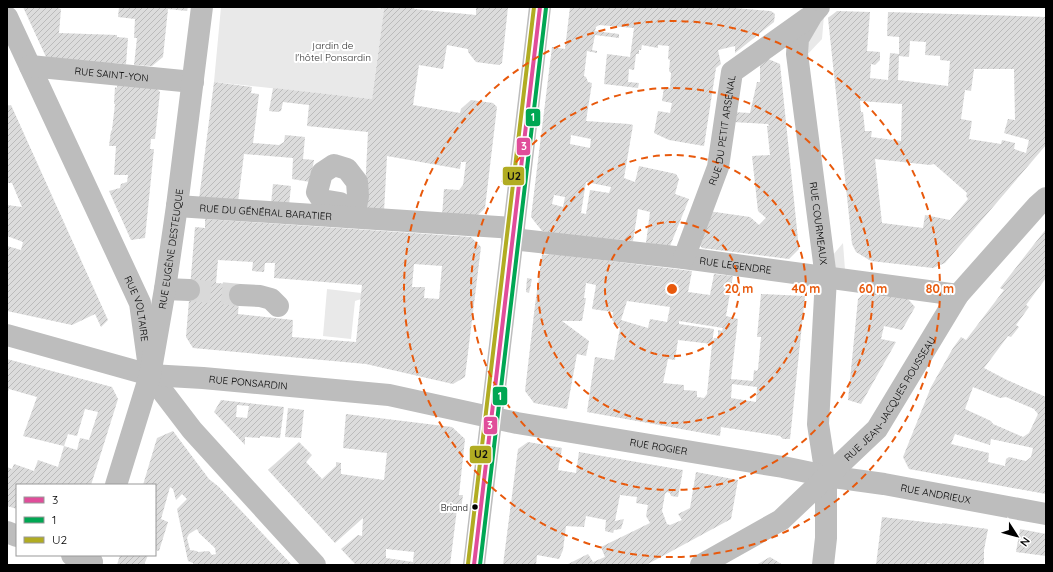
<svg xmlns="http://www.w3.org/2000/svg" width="1053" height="572" viewBox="0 0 1053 572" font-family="Quicksand,sans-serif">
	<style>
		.green { fill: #e9e9e9 }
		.building { fill: url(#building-hatch); fill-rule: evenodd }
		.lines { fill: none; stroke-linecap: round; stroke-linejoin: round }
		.minor-tunnel { stroke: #d9d9d9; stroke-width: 22; stroke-dasharray: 22 11; stroke-linecap: butt }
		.minor { stroke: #bdbdbd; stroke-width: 22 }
		.bus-1-casing { stroke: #fff; stroke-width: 7 }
		.bus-2-casing { stroke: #fff; stroke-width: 7 }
		.bus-3-casing { stroke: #fff; stroke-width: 7 }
		.bus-1 { stroke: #e04d9a; stroke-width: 4 }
		.bus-2 { stroke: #00a753; stroke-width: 4 }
		.bus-3 { stroke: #b1ac22; stroke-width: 4 }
		.ring { fill: none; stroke: #e8590c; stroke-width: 2; stroke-dasharray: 7 5 }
		.bus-dot { fill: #000; stroke: #fff; stroke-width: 1.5 }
		.labels { text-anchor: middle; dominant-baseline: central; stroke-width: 4; stroke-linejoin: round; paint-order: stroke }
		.bus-label { font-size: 9px; fill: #000; stroke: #fff; text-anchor: end }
		.park-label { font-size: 10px; fill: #2e2e2e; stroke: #fff }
		.street-label { font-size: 10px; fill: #000; stroke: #fff }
		.centre { fill: #e8590c; stroke: #fff; stroke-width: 2 }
		.ring-label { font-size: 12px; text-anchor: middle; font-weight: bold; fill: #e8590c; stroke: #fff; stroke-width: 4; stroke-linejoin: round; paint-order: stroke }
		.line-badge { stroke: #fff; stroke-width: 1.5 }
		.badge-label { font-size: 11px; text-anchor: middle; font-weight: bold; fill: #fff }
		.pale-badge-label { font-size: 11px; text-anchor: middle; font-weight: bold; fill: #111 }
	</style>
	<defs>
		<pattern id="building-hatch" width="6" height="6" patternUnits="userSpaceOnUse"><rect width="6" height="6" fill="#dcdcdc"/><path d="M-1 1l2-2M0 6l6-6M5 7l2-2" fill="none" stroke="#bbb"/></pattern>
	</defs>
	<rect width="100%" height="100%" fill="#fff"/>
	<g class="green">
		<path d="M221,7H368L384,9L372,99L214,82Z"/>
		<path d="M824,15L822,39L805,57L806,35Z"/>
		<path d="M843,243L845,270L828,269L827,262Z"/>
		<path d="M327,289L361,293V299L355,301L351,339L323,336Z"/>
	</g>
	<g class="building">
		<path d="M23,7H58V8L61,9L59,33L117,35V37L128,38L126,64L54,60L46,57Z"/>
		<path d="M119,7L151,8L188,7L187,11L168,9L163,57L152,66L134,65L137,38H134L135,19L118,17Z"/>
		<path d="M379,7H415L414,9L476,15V7H508L502,63L499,65L476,62L468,52V49L447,45L443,69L419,65L413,105L460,113L461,109L471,100L493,103L497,107L485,208L475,218L442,216L444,189L459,190L463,185L466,162H461L460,169L387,156L384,212L364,211L368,132L307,126L309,105L283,102L281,111L277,112L269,111L273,88L372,99L384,9L379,8Z"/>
		<path d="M570,7H722L771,11L775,14L774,22L735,53V46L718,50L721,64L716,68L704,146L669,140L654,133L658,111L670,113L672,103L662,101L664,87L670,88L671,73L669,71L670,60L668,59L669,46L658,45V48L642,45L641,50H639V54H636L634,70L629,69L628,82L639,83L638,88L604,84L607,54L630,57L634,28L599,25L596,27L595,31L619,34V38L595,35L592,50L597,51V53L587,51L584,76L586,77L588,82L592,83L586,121L629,124L633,125L624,178L635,182L639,166L676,174L679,179L675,194L689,199L670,246L646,243L650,212L638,209L633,241L557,234L542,231L531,217L552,47L565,49ZM571,135L591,139L590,148L570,144ZM586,182L611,187L609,193L590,190L586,214L581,213ZM554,195L565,197L563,207L552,204Z"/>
		<path d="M837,11L870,12L867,51L880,52V60L875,65L871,64L870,78L888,80L890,53L899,54V37L887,36L888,12L1046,17V145L945,263L933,268L871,261L856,252L852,244L828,18ZM910,41L926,42L925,55L940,56V60L950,61L948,86L898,80L899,56L909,57ZM974,69H1014L1015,120L1008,119L1004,133L1029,140L1026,153L1014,149L1015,143L1002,140L1001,144L969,139L972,121L961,119L965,90L971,91ZM860,101L902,104L901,141L871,137L872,131H865L863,112H861ZM875,159L930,165L934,164L967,193L966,196L968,199L950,220L925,215L923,228L882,223Z"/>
		<path d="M766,58L780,64L799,249L789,259L702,248L697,241L708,211L750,217L759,225L766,218L758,211L752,156L770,155L767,126H769L768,124L732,122L733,112L750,113L757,82H760V64Z"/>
		<path d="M118,80L151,82L160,92L155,139H151L150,149H154L145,238L131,240L109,191L120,188L121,184L127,182L128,175H114L116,146H109L111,131L112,130L115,104H114L115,87L117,88Z"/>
		<path d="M214,82L252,87L251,93L259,94L253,143L279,145L284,142L285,135L305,137L303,159L314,160L310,182L292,179L293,158L244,154L238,202L199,199Z"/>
		<path d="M11,105L108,320L101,327L95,314L72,325L7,311V246L21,250L23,242L7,236V205L22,207L12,183H7V106Z"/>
		<path d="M273,184L291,186L289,205L271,204Z"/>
		<path d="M205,219L471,237L481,247L465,377L453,384L366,364L193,348L186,337L195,227L205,228ZM218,260L253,262L252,271L264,272L265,263H275L274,278L362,285L356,342L292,337L293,320L238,314L240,285L216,283ZM414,264L442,266L439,299L424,298L425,287H412Z"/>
		<path d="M1046,229V278L1026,305L1029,307L1016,325L1019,327L1011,337L1008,336L984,368L1007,380L1046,397V494L909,469L903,457L931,387L953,348L961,337L966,340L1004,290L1000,288ZM973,387L1000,398L1006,397L1034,409L1038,414L1029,433L1023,437L993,424L991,421L965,409ZM955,434L990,445L991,439L1033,448L1031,457L1026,461L1009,457L1006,459L1005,466L988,462L989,453L951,444Z"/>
		<path d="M552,254L692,271L688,292L710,295L714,274L733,276L726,316L738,319L731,379L753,381L754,370L757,371L758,369L761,337H757L761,294L805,296L790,439H783L780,436L721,427L720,436L587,412L595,357L614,360L620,328L612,320L613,312L592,309L596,285L586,283L584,298H586L582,321H562L589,341L586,356L577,354L567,409L534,403L525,391L535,305L542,255ZM627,301L670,307L667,322L650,319L648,328L621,320ZM679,321L723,328L722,331L718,330V338H714L712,344L714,329L679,324ZM678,340L712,344L707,394L704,398L697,397V391L684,390V385L663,383L668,359L675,360ZM732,384L757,387L756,402L731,398Z"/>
		<path d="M527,278L532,279L529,293L526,292Z"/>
		<path d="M863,294L908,299L915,307L902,330L884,326L881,339L896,342L861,404L848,400L858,299Z"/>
		<path d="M7,359L112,387L118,399L91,485H17V509L7,506V467L12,469L14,464L34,471L38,460L58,467L64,446L77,450L80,438L89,440L98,412L85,409L77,436L68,434L64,446L23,436L37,397L9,389L7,394Z"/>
		<path d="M221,400L284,407L280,438L260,436V438L245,437V445L214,412ZM237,405L249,406L247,418L236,417Z"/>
		<path d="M288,408L304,410L301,438L285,437Z"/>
		<path d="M346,414L452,427L465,439L459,495H463L461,509H457L450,565H356L341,549L358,535L362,536L363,518L335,543L268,470L299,442L312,455L306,462L322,479L336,466V462L341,463V474L384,480L387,453L343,448ZM386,549L414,552L413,562L386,558Z"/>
		<path d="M173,431L209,479L219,487L292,565H193V563L188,561L177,509L187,499L182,494L176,500L173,489L170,487L161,519L168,522L159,551L155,550V485H143L157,438ZM197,529L199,533L215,548L216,554L212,555L209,551L198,552L197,551L190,550L187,538L189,534Z"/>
		<path d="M528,442L562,448L558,470L576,473L579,452L683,470L678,497L671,496L670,493L667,492L665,494L662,511L667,524L670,525L682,520L678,514L690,508L696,472L738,480L731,519L646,565H566L588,554L593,562L605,557L601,547L650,523L646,516L648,505L636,503L637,497L620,495L615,521L624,519L621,529L614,530L613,533L605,531L606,520L586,516L584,527L566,526L563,550L559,559L537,555L536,565H503L518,449Z"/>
		<path d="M882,517L942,524V523L988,529L984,550V565H937L927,563V565H876Z"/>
		<path d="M1020,529L1046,534V556L1016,552Z"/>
		<path d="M120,555H148L144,565H117Z"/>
		<path d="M770,557L783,565H756Z"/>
	</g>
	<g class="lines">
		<path class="minor-tunnel" d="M189,290L240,295"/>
		<g class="minor">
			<path id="s1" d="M819,7L812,15L798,39L797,54L826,278L818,424L826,476V538L823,565"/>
			<path id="s2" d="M7,17L140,303L150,375L192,430L315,565"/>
			<path id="s3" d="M30,66L193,82"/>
			<path d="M340,203L322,200L317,192L322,173L334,165L347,169L357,182L358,196L354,217"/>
			<path id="s4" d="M177,206L514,228"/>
			<path id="s5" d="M512,239L684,258L958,295"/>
			<path id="s6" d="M684,258L718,167L732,72L808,18"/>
			<path d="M165,289L189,290"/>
			<path d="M240,295L260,296L271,299L278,306"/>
			<path id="s7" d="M7,335L150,375L203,378L389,395L517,423L783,467L826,476L884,484L1046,514"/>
			<path id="s8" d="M116,485L150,375L165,289L177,206L202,7"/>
			<path d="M7,532L17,536"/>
			<path d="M72,555L92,562"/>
			<path d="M474,565L540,7"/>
			<path id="s9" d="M701,565L781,520L877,429L958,295L1037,206L1046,198"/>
		</g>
		<defs>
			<path id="bus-1" d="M474,565L540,7"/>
			<path id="bus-2" d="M480,565L546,8"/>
			<path id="bus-3" d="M468,564L534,7"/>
		</defs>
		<use href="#bus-1" class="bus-1-casing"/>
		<use href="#bus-2" class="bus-2-casing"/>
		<use href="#bus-3" class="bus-3-casing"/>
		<use href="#bus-1" class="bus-1"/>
		<use href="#bus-2" class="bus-2"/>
		<use href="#bus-3" class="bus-3"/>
	</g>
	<g class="ring">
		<circle cx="672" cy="289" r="67"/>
		<circle cx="672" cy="289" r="134"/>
		<circle cx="672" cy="289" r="201"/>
		<circle cx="672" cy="289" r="268"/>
	</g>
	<circle class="bus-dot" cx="475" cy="507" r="3.5"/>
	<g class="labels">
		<g class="bus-label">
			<text x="468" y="507">Briand</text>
		</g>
		<g class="park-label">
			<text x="333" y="45">jardin de<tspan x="333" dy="12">l'hôtel Ponsardin</tspan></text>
		</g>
		<g class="street-label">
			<text stroke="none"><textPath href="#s3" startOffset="82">RUE SAINT-YON</textPath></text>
			<text stroke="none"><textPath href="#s6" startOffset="134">RUE DU PETIT ARSENAL</textPath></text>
			<text stroke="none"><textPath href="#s4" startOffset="89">RUE DU GÉNÉRAL BARATIER</textPath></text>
			<text stroke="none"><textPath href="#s1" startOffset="224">RUE COURMEAUX</textPath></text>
			<text stroke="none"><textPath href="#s8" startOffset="243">RUE EUGÈNE DESTEUQUE</textPath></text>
			<text stroke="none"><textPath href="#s5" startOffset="225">RUE LEGENDRE</textPath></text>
			<text stroke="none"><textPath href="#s2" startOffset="320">RUE VOLTAIRE</textPath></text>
			<text stroke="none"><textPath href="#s7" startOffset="247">RUE PONSARDIN</textPath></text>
			<text stroke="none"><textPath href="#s9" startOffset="256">RUE JEAN-JACQUES ROUSSEAU</textPath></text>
			<text stroke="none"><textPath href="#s7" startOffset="663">RUE ROGIER</textPath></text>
			<text stroke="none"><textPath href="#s7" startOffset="944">RUE ANDRIEUX</textPath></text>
		</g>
	</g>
	<circle cx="672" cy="289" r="6" class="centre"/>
	<g class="ring-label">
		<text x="739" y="293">20 m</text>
		<text x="806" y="293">40 m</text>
		<text x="873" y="293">60 m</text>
		<text x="940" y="293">80 m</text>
	</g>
	<g class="line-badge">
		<rect x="525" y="108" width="16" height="19" rx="4" fill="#00a753"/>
		<rect x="516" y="137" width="15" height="19" rx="4" fill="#e04d9a"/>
		<rect x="502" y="166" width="23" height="20" rx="4" fill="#b1ac22"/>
		<rect x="492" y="386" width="16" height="20" rx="4" fill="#00a753"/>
		<rect x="483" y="416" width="15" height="19" rx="4" fill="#e04d9a"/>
		<rect x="469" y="445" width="23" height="19" rx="4" fill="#b1ac22"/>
	</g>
	<g class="badge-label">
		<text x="533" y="121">1</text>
		<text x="524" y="150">3</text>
		<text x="500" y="400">1</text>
		<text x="490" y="429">3</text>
	</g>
	<g class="pale-badge-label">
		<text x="514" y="180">U2</text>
		<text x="481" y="458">U2</text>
	</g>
	<rect width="1053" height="572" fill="none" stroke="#000000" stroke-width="16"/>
	<rect x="16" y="484" width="140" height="72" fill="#ffffff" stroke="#999999"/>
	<rect x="24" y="497" width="20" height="6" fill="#e04d9a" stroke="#999999"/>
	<text x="52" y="504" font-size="12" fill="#000000">3</text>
	<rect x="24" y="517" width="20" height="6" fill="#00a753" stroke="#999999"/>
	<text x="52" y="524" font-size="12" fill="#000000">1</text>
	<rect x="24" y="537" width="20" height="6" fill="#b1ac22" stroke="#999999"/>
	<text x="52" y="544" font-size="12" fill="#000000">U2</text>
	<g transform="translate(1017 536) rotate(126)" stroke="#ffffff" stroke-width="3" paint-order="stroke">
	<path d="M0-3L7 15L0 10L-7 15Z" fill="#000000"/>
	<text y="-6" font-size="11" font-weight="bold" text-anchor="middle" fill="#000000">N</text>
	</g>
</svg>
